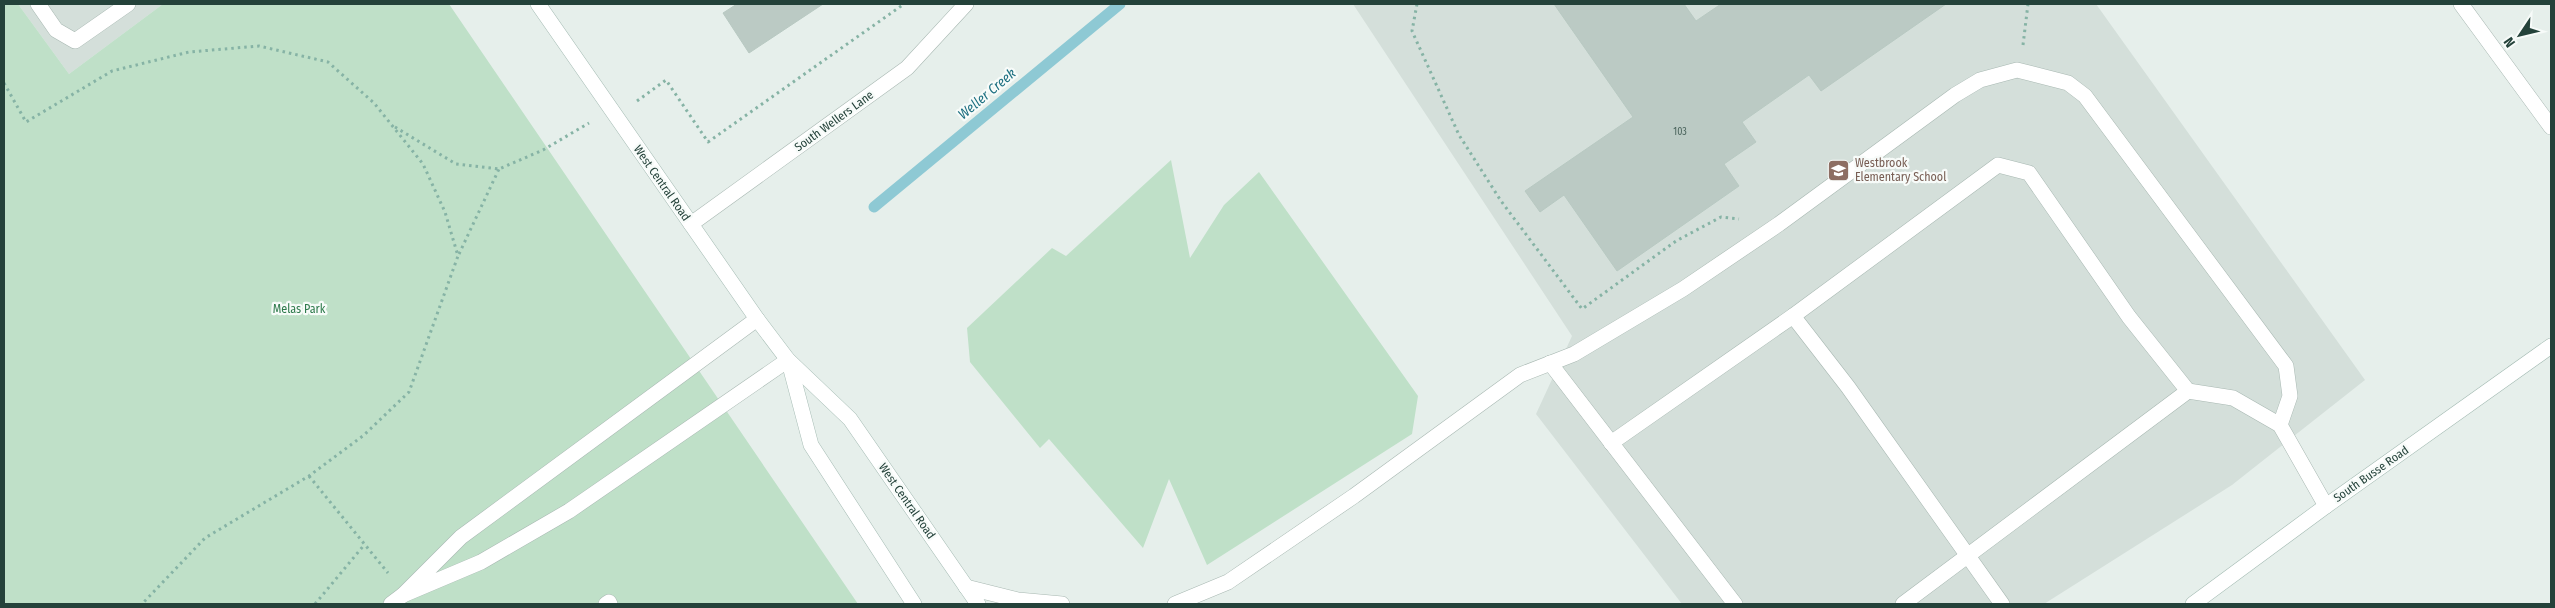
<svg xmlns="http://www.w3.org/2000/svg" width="2555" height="608" viewBox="0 0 2555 608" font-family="'Fira Sans Condensed',sans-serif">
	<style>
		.built { fill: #d4dfda }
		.green { fill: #bfe0c8 }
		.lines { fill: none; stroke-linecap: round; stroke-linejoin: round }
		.stream { stroke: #8ec9d4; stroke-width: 11 }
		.building { fill: #bbcac4; stroke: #b8c9c2 }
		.service-casing { stroke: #a8b8b2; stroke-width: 16 }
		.minor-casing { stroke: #a8b8b2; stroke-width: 16 }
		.secondary-casing { stroke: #a4bbb3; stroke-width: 16 }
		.path { stroke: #86b3a5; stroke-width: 3; stroke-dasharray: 2.5 4; stroke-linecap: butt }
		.service { stroke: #fff; stroke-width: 15 }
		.minor { stroke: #fff; stroke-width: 15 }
		.secondary { stroke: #fff; stroke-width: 15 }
		.labels { text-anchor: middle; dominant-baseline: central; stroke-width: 4.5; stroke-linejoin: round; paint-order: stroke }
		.number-label { font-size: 10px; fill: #4a645c }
		.street-label { font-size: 12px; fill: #24423a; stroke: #f7fbf9 }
		.education-label { font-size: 12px; fill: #785e54; stroke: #f7fbf9; text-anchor: start }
		.park-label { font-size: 12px; fill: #2d7a4b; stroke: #f7fbf9 }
		.water-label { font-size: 14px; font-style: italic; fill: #1c6f80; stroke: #f7fbf9 }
	</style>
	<rect width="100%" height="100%" fill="#e6efeb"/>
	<g class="built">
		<path d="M18,4H163L69,74Z"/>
		<path d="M1353,4H2096L2365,380L2232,485L2044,604H1682L1536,414L1572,336Z"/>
	</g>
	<g class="green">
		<path d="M4,4H18L69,74L163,4H449L858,604H4Z"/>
		<path d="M1171,160L1190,258L1224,205L1259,172L1418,396L1412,434L1207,565L1169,479L1143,548L1049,439L1040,448L970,362L967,328L1052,248L1066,256Z"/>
	</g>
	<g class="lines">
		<path class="stream" d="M874,207L1120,4"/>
	</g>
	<g class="building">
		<path d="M737,4H823L749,53L723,13Z"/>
		<path d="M1554,4H1684L1696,21L1721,4H1946L1821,91L1809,75L1742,122L1756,142L1724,164L1739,186L1617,271L1564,195L1540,212L1525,191L1633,117Z"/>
	</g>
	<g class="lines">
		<defs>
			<g id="service">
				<path d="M38,4L56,30L75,41L128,4"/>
				<path d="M1793,316L1998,165L2029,173L2129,317L2188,391L2233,398L2280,425L2326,506"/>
				<path d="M757,319L461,537L403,595L481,562L569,511L788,360"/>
				<path d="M1550,363L1735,604"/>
				<path d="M1611,443L1793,316L1848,387L2002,604"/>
				<path d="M966,587L1018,600L1062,604"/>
				<path d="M391,604L403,595"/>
				<path d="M606,604L609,602L610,604"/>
				<path d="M1175,604L1228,582L1354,496L1520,375L1574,354L1683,289L1779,224L1955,95L1980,80L2017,70L2068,83L2085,96L2286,366L2290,396L2280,425"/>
				<path d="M1903,604L2188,391"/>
			</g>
			<g id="minor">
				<path d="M2461,4L2551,127"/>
				<path d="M691,224L907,68L966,4"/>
			</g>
			<g id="secondary">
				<path d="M538,4L757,319L788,360L850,419L978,604"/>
				<path d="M789,362L811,445L914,604"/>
				<path d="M2193,604L2326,506L2551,346"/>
			</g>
		</defs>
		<use href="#service" class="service-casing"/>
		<use href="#minor" class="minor-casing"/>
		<use href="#secondary" class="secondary-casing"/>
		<g class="path">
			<path d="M1417,4L1412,31L1459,135L1501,201L1582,309L1676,241L1721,217L1739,219"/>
			<path d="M2023,45L2028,4"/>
			<path d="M4,83L26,122L112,71L189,52L259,46L328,62L374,103L423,164L445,212L458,256L409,392L364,435L309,476L205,538L142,604"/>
			<path d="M637,101L666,80L708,142L904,4"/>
			<path d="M395,127L456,164L499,169L543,150L589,123"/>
			<path d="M459,254L499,169"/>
			<path d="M309,476L388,573"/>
			<path d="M315,604L365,544"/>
		</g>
		<use href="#service" class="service"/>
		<use href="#minor" class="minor"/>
		<use href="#secondary" class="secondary"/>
	</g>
	<defs>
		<symbol id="school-square" viewBox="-11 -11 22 22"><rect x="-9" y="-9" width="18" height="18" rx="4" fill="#8d6e63" stroke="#f7fbf9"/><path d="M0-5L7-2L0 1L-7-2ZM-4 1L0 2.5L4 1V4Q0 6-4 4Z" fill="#fff"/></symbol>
	</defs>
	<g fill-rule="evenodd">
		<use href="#school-square" x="1826" y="158" width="25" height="25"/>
	</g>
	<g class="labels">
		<g class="number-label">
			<text x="1680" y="132">103</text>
		</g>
		<g class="street-label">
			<text transform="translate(834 121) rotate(-36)">South Wellers Lane</text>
			<text transform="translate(662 183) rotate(55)">West Central Road</text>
			<text transform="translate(2371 474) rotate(-35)">South Busse Road</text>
			<text transform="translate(907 501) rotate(55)">West Central Road</text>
		</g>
		<g class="education-label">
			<text x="1855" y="163">Westbrook<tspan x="1855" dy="14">Elementary School</tspan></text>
		</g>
		<g class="park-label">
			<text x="299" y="309">Melas Park</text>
		</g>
		<g class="water-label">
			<text transform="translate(987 94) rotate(-40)">Weller Creek</text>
		</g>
	</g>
	<rect width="2555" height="608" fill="none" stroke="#24423a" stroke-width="10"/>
	<g transform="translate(2520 35) rotate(235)" stroke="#f7fbf9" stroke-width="4" paint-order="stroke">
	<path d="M0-4L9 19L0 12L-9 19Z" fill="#24423a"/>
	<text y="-8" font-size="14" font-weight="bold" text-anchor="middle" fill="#24423a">N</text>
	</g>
</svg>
